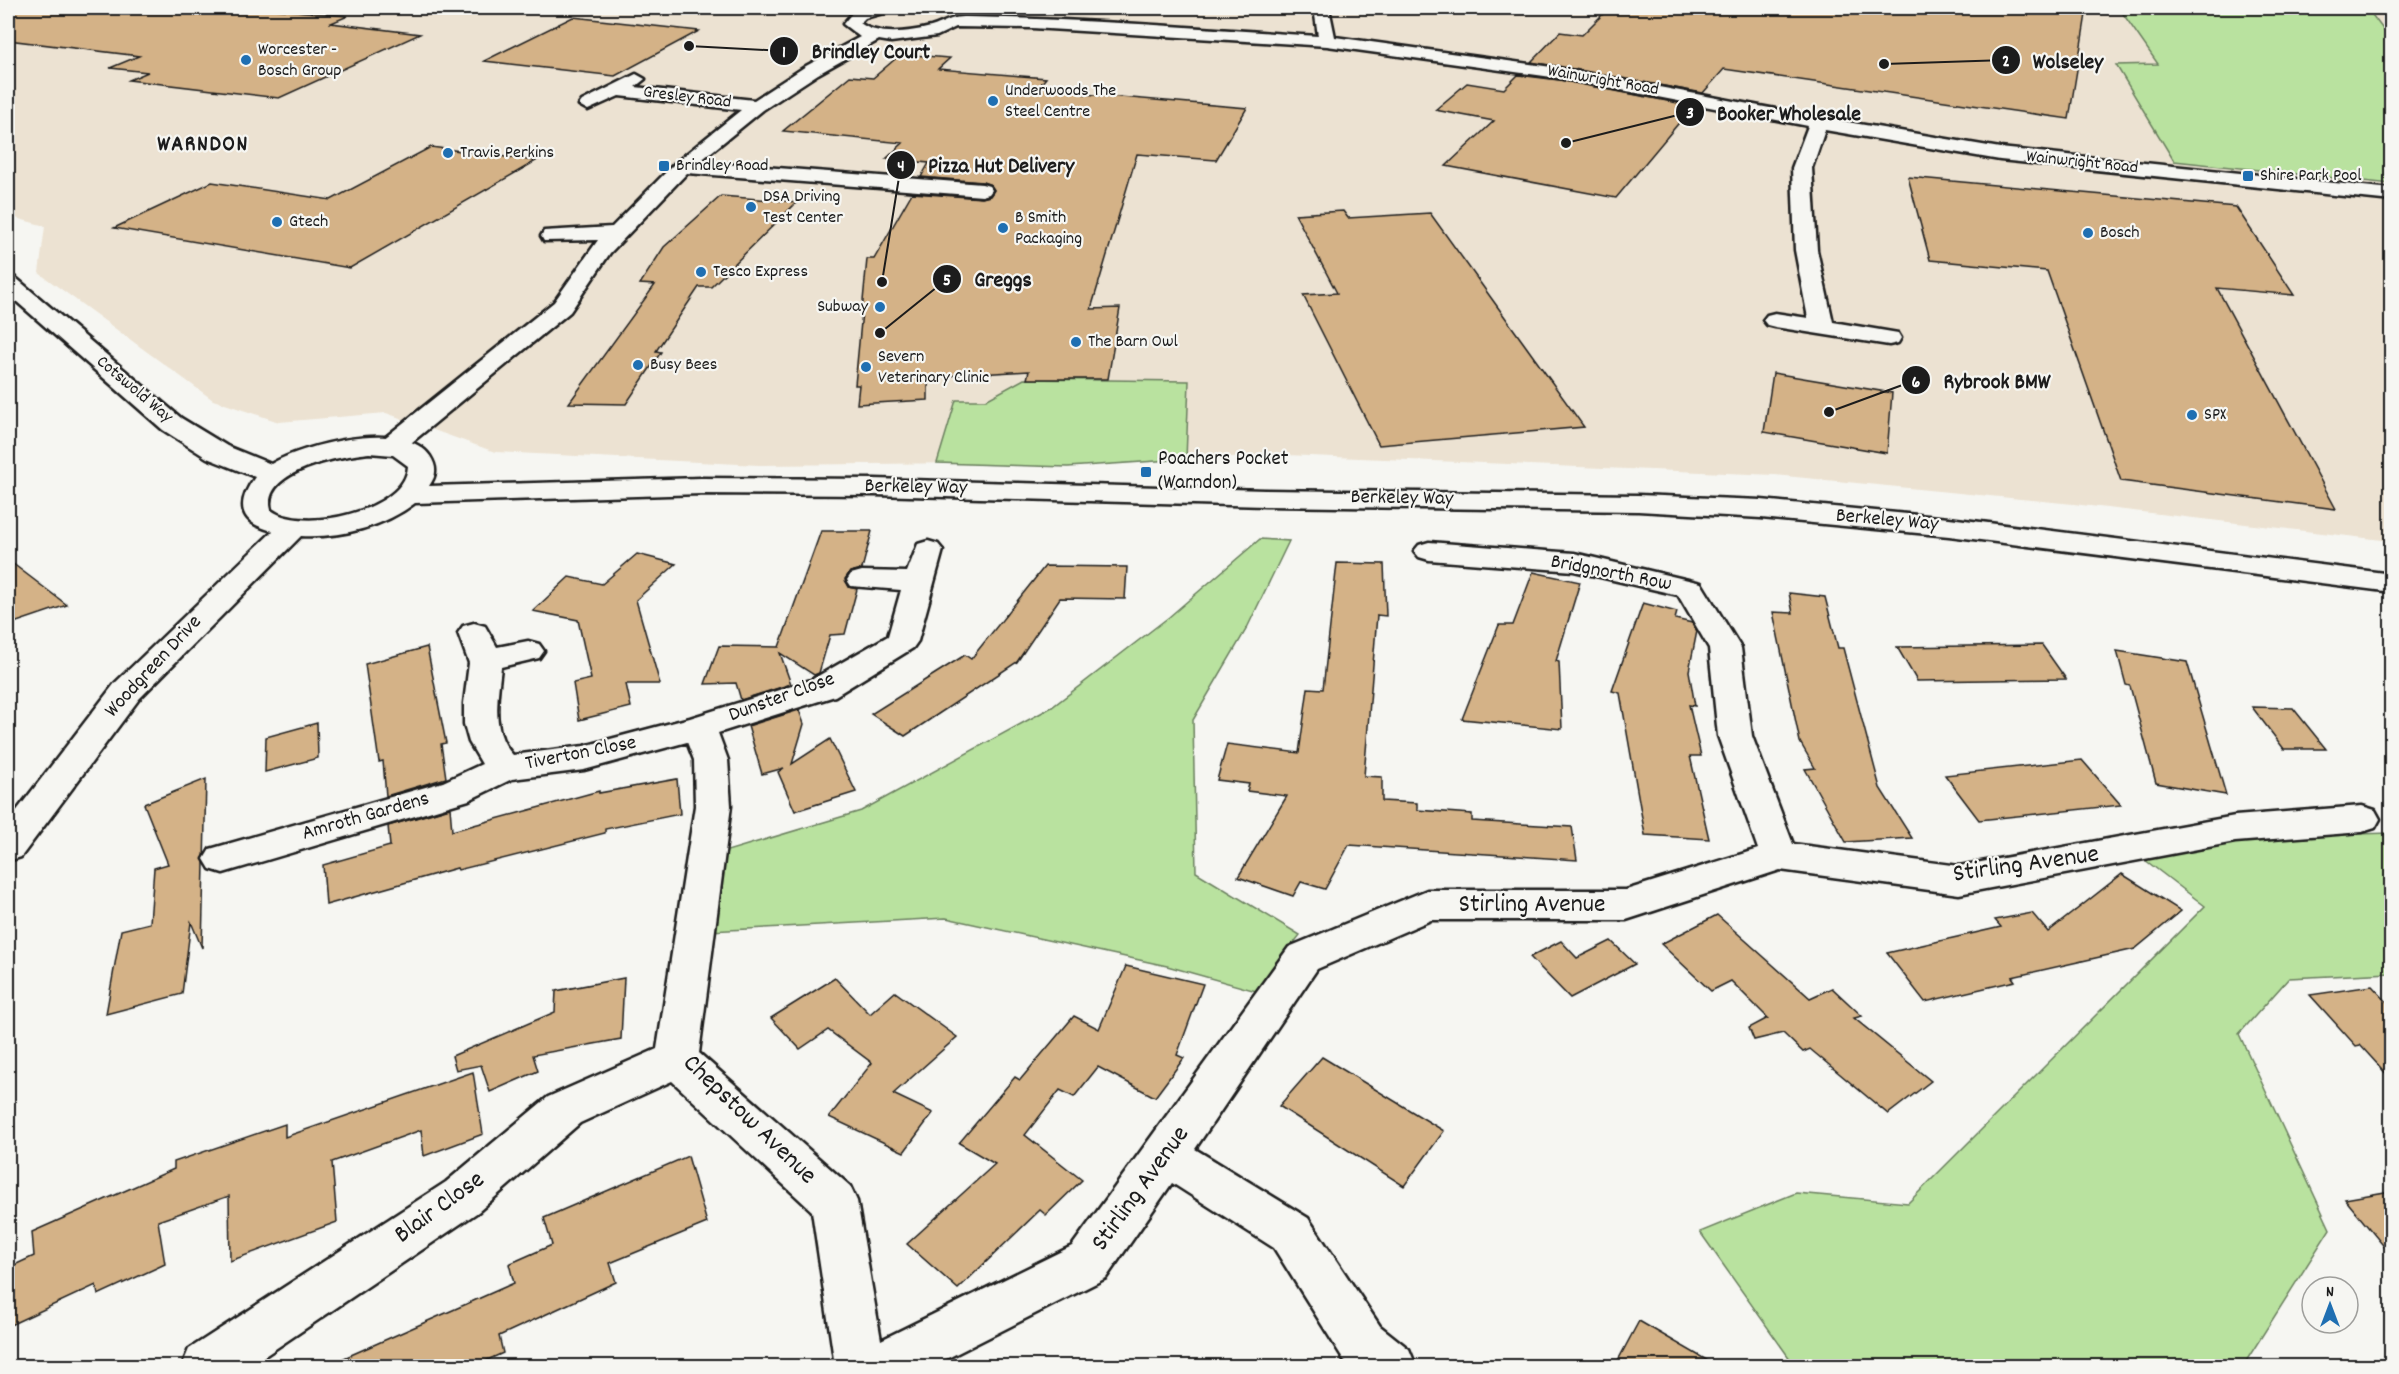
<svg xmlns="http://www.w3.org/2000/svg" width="2399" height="1374" viewBox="0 0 2399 1374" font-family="Dekko,sans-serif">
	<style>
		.built { fill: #ece2d2 }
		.green { fill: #b9e29f; stroke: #6a7f5e; stroke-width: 1.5 }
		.building { fill: #d4b287; stroke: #1c1c1c; stroke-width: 1.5 }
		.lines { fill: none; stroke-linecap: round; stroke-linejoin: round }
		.street-casing { stroke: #1c1c1c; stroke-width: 5 }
		.secondary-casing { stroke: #1c1c1c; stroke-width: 5 }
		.street { fill: #f6f6f2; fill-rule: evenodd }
		.secondary { fill: #f6f6f2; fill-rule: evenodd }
		.poi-dot { fill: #1f6fb2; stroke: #f6f6f2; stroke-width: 2 }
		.labels { text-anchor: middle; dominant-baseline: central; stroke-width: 4.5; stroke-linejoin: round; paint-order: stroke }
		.far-poi-label { font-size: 18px; fill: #1c1c1c; stroke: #f6f6f2; text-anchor: start }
		.far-street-label { font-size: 18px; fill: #1c1c1c; stroke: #f6f6f2 }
		.poi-label { font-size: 21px; fill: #1c1c1c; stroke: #f6f6f2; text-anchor: start }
		.street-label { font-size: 21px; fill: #1c1c1c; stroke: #f6f6f2 }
		.far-district-label { font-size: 22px; font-weight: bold; letter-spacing: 1.5px; fill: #1c1c1c; stroke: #f6f6f2 }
		.near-street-label { font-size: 26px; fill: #1c1c1c; stroke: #f6f6f2 }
		.leader { fill: none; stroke: #1c1c1c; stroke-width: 2 }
		.callout-dot { fill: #1c1c1c; stroke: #f6f6f2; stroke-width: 2 }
		.mark-label { font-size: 18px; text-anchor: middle; font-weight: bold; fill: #fff }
		.callout-label { font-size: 22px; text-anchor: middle; font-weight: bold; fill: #1c1c1c; stroke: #f6f6f2; stroke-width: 4.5; stroke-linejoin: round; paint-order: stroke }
	</style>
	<rect width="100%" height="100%" fill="#f6f6f2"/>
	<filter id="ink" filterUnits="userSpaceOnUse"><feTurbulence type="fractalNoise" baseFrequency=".0167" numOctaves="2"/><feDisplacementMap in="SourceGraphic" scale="12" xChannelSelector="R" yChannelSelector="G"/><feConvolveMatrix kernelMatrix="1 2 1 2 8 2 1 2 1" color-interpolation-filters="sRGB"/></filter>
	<g filter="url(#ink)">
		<path class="built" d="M8,8H2391V541L2073,504L1775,475L1285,455L1090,462L759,465L495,452L386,413L279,422L213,400L39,273L45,226L8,216Z"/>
		<g class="green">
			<path d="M2119,8H2367L2391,40V184L2174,161L2116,65L2158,64Z"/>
			<path d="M1024,379L1189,381L1186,459L1068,467L937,463L956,400H986Z"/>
			<path d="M1260,539L1289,541L1247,628L1193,720L1196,872L1300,935L1256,991L1167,966L946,918L710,931L727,851L861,811L1052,707L1169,617Z"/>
			<path d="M2391,833V973L2289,978L2239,1034L2330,1229L2243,1366H1795L1700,1232L1796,1193L1908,1203L2205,906L2145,860L2257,837Z"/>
		</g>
		<g class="building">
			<path d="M8,8H263L348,16L331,23L420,34L279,98L129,80L148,72L110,68L139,56L8,40Z"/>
			<path d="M1609,8H2087L2069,119L1724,69L1703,93L1531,62L1560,32L1582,35Z"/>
			<path d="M573,17L699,31L615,76L484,61Z"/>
			<path d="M901,54L950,58L938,69L1046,78L1040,85L1089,89L1084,94L1247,108L1216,160L1137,154L1091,309L1120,308L1108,379H1027L1029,371L928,377V400L857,404L859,385H855L867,259H874L912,193L982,198L990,196L994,190L991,185L983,182L921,177L929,163L886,159L903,143L783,131L850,76L873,78Z"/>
			<path d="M1518,75L1559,80L1693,106L1616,198L1446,166L1494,121L1435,110L1467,83L1504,89Z"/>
			<path d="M431,147L536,161L350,268L114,228L212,182L331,200Z"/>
			<path d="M1908,177L2236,207L2294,295L2217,288L2336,509L2121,481L2047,271L1930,260Z"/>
			<path d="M721,196L797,202L711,287H699L656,351L661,352L626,404L569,403L655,285L640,284L664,247Z"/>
			<path d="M1343,211L1348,218L1430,213L1584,427L1379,445L1303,295L1337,293L1295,214Z"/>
			<path d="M1773,373L1892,393L1887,453L1764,432Z"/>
			<path d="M821,531H872L862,569L850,572L845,579L849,587L857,589L845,634L830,635L819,673L814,675L780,653L791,684L741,700L736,683L705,684L719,646L779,647Z"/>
			<path d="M637,554L676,564L636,600L660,684H626L631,707L579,720L573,683L591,679L578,620L533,611L569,577L602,584Z"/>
			<path d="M8,560L67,605L8,625Z"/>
			<path d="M1337,563L1384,564L1386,616L1377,615L1364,776L1382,777V801L1417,803V810L1472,814V821L1572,827L1577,860L1349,845L1325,889L1301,882L1293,896L1238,877L1287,796L1247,791L1249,784L1217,780L1227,744L1299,753L1308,688L1323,689Z"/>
			<path d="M1045,566L1127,567L1125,599L1060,598L1017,662L905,736L871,714L965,655L971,659Z"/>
			<path d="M1533,572L1580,582L1556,661L1559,662L1562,729L1462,719L1499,625H1513Z"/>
			<path d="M1789,593L1825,597L1838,648H1843L1880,788L1912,838L1846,842L1805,769L1815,768L1800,742L1773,612L1793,613Z"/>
			<path d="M1643,603L1677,612L1675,619L1692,623L1697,631L1689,671L1695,706L1689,705L1701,756H1690L1709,839L1645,835L1620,693L1612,691Z"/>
			<path d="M2042,645L2066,679L1917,681L1897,647Z"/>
			<path d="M427,647L446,743L441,744L446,778L386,796L383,761L379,762L365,664Z"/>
			<path d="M2117,651L2187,662L2226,795L2156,783L2130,686L2126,685Z"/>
			<path d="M2252,707L2293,708L2326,749H2284Z"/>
			<path d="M799,710L804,724L792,764L830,739L856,792L795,811L778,772L784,768L762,774L748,726Z"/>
			<path d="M317,723L318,758L265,772L266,737Z"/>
			<path d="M2082,760L2121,805L1979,820L1945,775Z"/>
			<path d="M206,779L202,948L191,922L182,994L106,1014L121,930L150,923L154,868L168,864L144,804Z"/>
			<path d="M677,779L680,814L605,829V833L458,870L457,868L326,905L323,865L390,846L388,826L450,808L452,831L599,791V793Z"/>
			<path d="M2122,874L2181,911L2135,949L2012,977L2015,981L1925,1002L1887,953L2001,927L1995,920L2032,913L2048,932Z"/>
			<path d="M1717,915L1810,998L1832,988L1862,1016L1854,1018L1931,1081L1888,1114L1810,1049L1803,1052L1783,1033L1754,1040L1749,1028L1768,1018L1731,981L1711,991L1661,944Z"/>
			<path d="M1561,941L1577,958L1611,941L1635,964L1570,998L1530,957Z"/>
			<path d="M1126,966L1203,984L1177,1055L1184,1058L1155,1097L1098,1067L1074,1097L1060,1090L1025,1135L1082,1180L1046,1215L1040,1210L958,1289L907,1244L995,1164L959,1143L1015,1077L1020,1080L1074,1016L1099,1029Z"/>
			<path d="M624,978L621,1039L533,1055L538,1071L490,1092L481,1065L456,1070L452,1056L555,1012L556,991Z"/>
			<path d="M835,978L870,1014L895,992L957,1037L893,1094L933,1113L904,1152L829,1117L872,1063L828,1030L800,1049L771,1018Z"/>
			<path d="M2372,986L2391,1006V1079L2360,1045L2356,1046L2310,995Z"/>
			<path d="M1322,1057L1444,1131L1404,1186L1279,1106Z"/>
			<path d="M473,1072L483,1134L424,1156L421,1130L332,1162L337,1222L230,1261L229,1196L158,1221L165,1264L98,1295L96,1285L8,1326V1268L34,1256L32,1232L174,1169V1162L285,1124V1137Z"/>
			<path d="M688,1156L707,1223L610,1263L616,1282L499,1336L503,1353L474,1366H326L514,1283L509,1264L552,1245L544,1218Z"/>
			<path d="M2391,1191V1255L2345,1199Z"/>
			<path d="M1639,1321L1717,1366H1615Z"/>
		</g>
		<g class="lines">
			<defs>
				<g id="street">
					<path d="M868,8H891L890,11L865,18L860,23C878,37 910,32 931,27C945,23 949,17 966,17C1083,19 1201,28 1318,36L1314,8H1329L1335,37L1559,68L1818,117L2000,148L2392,189V201L2000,160L1825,130L1812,168L1817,250L1833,322L1898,333L1901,338L1898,343L1889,345L1775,327L1767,325L1763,320L1767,315L1775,313L1808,318L1795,250L1792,168L1808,126L1559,78L1327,46L1032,28L956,27L937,36L891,42L879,40L818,74L763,110L699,162L982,184L989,186L992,190L989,194L982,196L687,173L610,253L570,312L400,452L391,454L382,452L378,446L382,440L554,302L598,240L544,241L541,236L544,231L612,227L675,163L741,110L619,96L588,110L579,105L582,101L636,74L645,79L635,87L754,100L806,66L860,37L843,24L853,12Z"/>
					<path d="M928,541L938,544L943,550L918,641L913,648L835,696L718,733L728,760L731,806L699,1053L850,1186L857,1201L881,1340L1072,1246L1289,947L1427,890H1626L1758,849L1718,736L1709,648L1678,595L1574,571L1429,560L1419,557L1414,551L1419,545L1429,542L1574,553L1701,583L1741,648L1752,736L1793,844L1959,866L2235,816L2362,806L2375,810L2380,819L2375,828L2362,832L2235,842L1959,894L1780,870L1626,920H1431L1317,969L1195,1149L1308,1218L1380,1326L1409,1349L1416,1366H1352L1344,1360L1274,1248L1172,1183L1106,1278L932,1366H835L812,1211L672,1081L580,1123L478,1212L250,1366H182L189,1349L446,1182L548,1097L657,1049L695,806L694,760L687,742L584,770L512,779L469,800L223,873L210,869L204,859L210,849L443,782L482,764L469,742L464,724V703L469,663L458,633L463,626L474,623L485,626L497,647L528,641L539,644L544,651L539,658L501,667C498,696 490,731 513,755L584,746L690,718L811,680L888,636L901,590L851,586L847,580L851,574L862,571L907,572L918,544Z"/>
				</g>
				<path id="secondary" d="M8,276L16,278L181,418L227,446L271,464C303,445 403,418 430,456C437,467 437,475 429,486L701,478L874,479L1265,490L1638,495L1761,500L1949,518L2392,574V592L1949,536L1761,518L1638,511L1265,506L874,495L701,494L415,503C384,527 340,538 301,536L139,699L21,857L8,861V822L115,683L273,531C238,523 236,503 255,477L207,458L163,430L8,294ZM369,453L393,455L408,466C406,511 302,534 271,510C260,470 343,456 369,453Z"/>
			</defs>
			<use href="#street" class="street-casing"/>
			<use href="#secondary" class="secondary-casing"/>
			<use href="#street" class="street"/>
			<use href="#secondary" class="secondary"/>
		</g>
	</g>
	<g class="poi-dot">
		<circle cx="246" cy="60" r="6"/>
		<circle cx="993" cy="101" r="6"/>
		<circle cx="448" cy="153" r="6"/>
		<rect x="658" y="160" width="12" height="12" rx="3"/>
		<rect x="2242" y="170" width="12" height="12" rx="3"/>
		<circle cx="751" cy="207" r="6"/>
		<circle cx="277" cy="222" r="6"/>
		<circle cx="1003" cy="228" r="6"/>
		<circle cx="2088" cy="233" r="6"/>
		<circle cx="701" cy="272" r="6"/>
		<circle cx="880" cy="307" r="6"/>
		<circle cx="1076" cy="342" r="6"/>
		<circle cx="638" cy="365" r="6"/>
		<circle cx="866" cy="367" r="6"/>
		<circle cx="2192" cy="415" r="6"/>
		<rect x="1140" y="466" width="12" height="12" rx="3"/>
	</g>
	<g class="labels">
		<g class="far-poi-label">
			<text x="258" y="50">Worcester -<tspan x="258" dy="21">Bosch Group</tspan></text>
			<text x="1005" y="91">Underwoods The<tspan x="1005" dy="21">Steel Centre</tspan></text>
			<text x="460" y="153">Travis Perkins</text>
			<text x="676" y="166">Brindley Road</text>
			<text x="2260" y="176">Shire Park Pool</text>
			<text x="763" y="197">DSA Driving<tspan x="763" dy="21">Test Center</tspan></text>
			<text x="1015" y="218">B Smith<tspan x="1015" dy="21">Packaging</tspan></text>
			<text x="289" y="222">Gtech</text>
			<text x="2100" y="233">Bosch</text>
			<text x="713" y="272">Tesco Express</text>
			<text x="868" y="307" text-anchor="end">Subway</text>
			<text x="1088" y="342">The Barn Owl</text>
			<text x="878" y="357">Severn<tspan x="878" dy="21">Veterinary Clinic</tspan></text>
			<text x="650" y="365">Busy Bees</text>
			<text x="2204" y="415">SPX</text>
		</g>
		<g class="far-street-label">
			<text transform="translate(1603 81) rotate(10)">Wainwright Road</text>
			<text transform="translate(687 98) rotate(7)">Gresley Road</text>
			<text transform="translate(2082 163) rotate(6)">Wainwright Road</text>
			<text transform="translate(134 390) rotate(40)">Cotswold Way</text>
		</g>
		<g class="poi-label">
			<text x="1158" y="460">Poachers Pocket<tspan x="1158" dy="24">(Warndon)</tspan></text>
		</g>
		<g class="street-label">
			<text transform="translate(916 488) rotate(1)">Berkeley Way</text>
			<text transform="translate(1402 499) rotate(1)">Berkeley Way</text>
			<text transform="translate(1887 521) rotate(5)">Berkeley Way</text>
			<text transform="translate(1611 574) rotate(11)">Bridgnorth Row</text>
			<text transform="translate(154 667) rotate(-47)">Woodgreen Drive</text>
			<text transform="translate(782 698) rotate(-20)">Dunster Close</text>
			<text transform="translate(581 754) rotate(-11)">Tiverton Close</text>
			<text transform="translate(366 817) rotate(-16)">Amroth Gardens</text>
		</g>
		<g class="far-district-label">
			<text x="203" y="145">WARNDON</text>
		</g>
		<g class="near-street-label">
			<text transform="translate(2026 865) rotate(-8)">Stirling Avenue</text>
			<text x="1532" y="905">Stirling Avenue</text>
			<text transform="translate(749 1120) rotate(44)">Chepstow Avenue</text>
			<text transform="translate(1141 1189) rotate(-54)">Stirling Avenue</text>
			<text transform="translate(440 1208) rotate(-36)">Blair Close</text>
		</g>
	</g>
	<path class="leader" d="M689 46L784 51M1884 64L2006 60M1566 143L1690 112M882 282L901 165M880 333L947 279M1829 412L1916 380"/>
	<g class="callout-dot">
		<circle cx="689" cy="46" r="6"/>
		<circle cx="1884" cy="64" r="6"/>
		<circle cx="1566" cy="143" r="6"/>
		<circle cx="882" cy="282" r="6"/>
		<circle cx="880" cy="333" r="6"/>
		<circle cx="1829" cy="412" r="6"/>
		<circle cx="784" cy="51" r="15"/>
		<circle cx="2006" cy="60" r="15"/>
		<circle cx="1690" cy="112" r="15"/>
		<circle cx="901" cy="165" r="15"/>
		<circle cx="947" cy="279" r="15"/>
		<circle cx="1916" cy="380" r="15"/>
	</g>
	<g class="mark-label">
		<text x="784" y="57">1</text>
		<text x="2006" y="66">2</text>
		<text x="1690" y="118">3</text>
		<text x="901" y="171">4</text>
		<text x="947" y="285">5</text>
		<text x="1916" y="387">6</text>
	</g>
	<g class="callout-label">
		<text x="871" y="58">Brindley Court</text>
		<text x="2068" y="68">Wolseley</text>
		<text x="1789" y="120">Booker Wholesale</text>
		<text x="1001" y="172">Pizza Hut Delivery</text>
		<text x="1003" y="286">Greggs</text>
		<text x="1997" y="388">Rybrook BMW</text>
	</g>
	<rect width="2399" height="1374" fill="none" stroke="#f6f6f2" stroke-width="30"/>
	<rect x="15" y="15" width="2369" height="1344" fill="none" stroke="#1c1c1c" stroke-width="2" filter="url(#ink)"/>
	<g transform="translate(2330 1305)"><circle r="28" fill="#f6f6f2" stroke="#9f9f9c" stroke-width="1.5"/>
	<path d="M0-4.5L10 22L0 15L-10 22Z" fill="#1f6fb2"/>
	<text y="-9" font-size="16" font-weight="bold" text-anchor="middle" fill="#1c1c1c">N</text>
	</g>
</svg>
